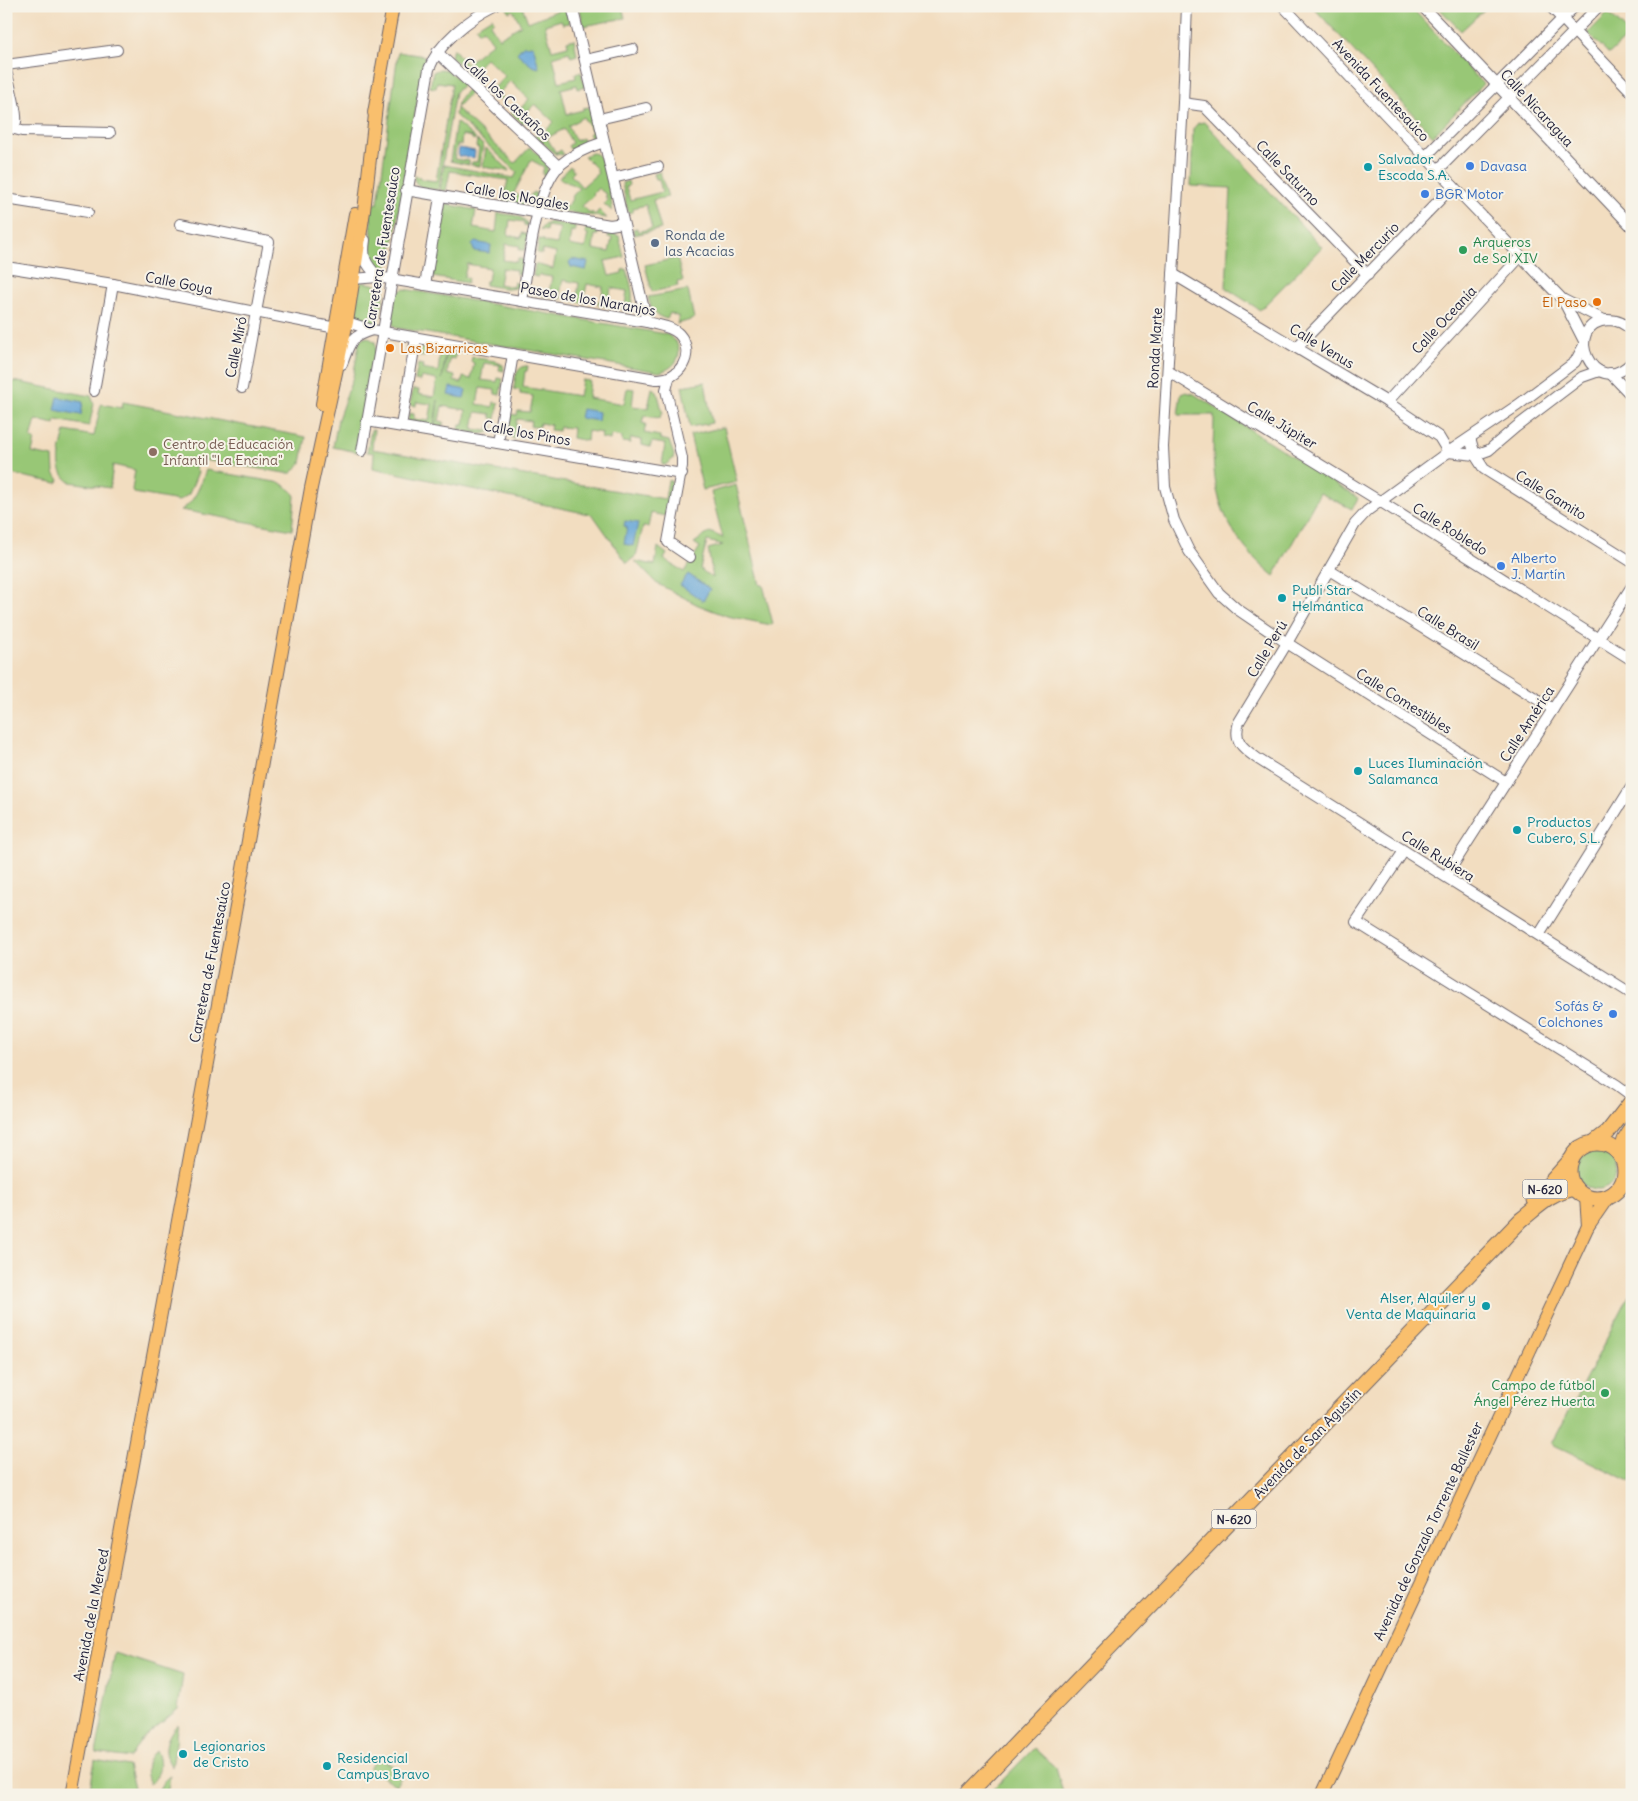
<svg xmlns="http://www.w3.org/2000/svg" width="1638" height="1801" viewBox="0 0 1638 1801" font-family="Delius,sans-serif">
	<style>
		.green { fill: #98c776; stroke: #5d7458; fill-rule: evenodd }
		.water { fill: #63a4d7; stroke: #426389 }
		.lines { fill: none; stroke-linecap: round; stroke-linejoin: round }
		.minor-casing { stroke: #6b636a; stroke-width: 12 }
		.major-casing { stroke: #6b636a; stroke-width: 14 }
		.highway-casing { stroke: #6b636a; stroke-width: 17 }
		.minor { stroke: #fff; stroke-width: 10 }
		.major { stroke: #f9bf6d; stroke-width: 12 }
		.highway { stroke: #f9bf6d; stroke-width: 15 }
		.shop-dot { fill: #3f7fe0; stroke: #f7f3e8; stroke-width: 2 }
		.culture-dot { fill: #0f9aa8; stroke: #f7f3e8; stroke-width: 2 }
		.service-dot { fill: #5c6f8a; stroke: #f7f3e8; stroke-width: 2 }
		.leisure-dot { fill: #2e9e5b; stroke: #f7f3e8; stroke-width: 2 }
		.food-dot { fill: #e8710a; stroke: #f7f3e8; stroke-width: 2 }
		.education-dot { fill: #8d6e63; stroke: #f7f3e8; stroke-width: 2 }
		.labels { text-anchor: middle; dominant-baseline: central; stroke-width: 4; stroke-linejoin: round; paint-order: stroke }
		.shield { fill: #f7f3e8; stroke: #62616f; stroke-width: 1 }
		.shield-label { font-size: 12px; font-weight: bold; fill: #22223b }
		.street-label { font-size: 14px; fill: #22223b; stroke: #f7f3e8 }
		.culture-label { font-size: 14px; fill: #0d838f; stroke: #f7f3e8; text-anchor: start }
		.shop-label { font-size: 14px; fill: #366cbe; stroke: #f7f3e8; text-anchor: start }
		.service-label { font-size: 14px; fill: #4e5e75; stroke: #f7f3e8; text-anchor: start }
		.leisure-label { font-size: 14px; fill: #27864d; stroke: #f7f3e8; text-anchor: start }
		.food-label { font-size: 14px; fill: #c56008; stroke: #f7f3e8; text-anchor: end }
		.education-label { font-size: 14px; fill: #785e54; stroke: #f7f3e8; text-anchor: start }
	</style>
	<rect width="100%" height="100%" fill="#f7f3e8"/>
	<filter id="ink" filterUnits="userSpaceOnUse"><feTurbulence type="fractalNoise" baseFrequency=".02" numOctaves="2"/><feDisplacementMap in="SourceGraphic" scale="10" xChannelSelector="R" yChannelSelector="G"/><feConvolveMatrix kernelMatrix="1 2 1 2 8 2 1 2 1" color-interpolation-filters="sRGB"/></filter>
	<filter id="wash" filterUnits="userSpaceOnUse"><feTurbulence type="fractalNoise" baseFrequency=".0096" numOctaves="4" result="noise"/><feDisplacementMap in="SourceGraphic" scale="20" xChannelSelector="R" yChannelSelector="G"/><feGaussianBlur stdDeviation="1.12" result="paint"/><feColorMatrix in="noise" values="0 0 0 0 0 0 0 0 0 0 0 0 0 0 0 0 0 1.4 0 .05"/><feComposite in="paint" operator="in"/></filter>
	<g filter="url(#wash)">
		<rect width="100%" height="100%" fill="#f2ddc0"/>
		<g class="green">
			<path d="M509,6H522L528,22L559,10L558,6H566L570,23L563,24L561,20L545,25L552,50L568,46L567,41L574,39L577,55L571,57L569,52L553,57L559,82L576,78L575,74L581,72L585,87L578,89L577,85L561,89L567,114L583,110V108L589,107L595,130L592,139L589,134L592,131L583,117L568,126L576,141L582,138L584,143L571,150L568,146L572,143L564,129L547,138L556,153L561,150L564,155L555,154L535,136L539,131L542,134L554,122L535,104L523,116L527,120L523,124L511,113L515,109L518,111L529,99L510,81L499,93L502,97L499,101L487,90L491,86L494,88L505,76L486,58L474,70L478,74L474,78L451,57L453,48L466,64L493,42L483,29L479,32L476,27L492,17L494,21L490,24L499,38L521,25L513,10L509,12L507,8Z"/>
			<path d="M579,6H622L625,18L584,26Z"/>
			<path d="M1312,6H1360L1364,10L1368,6H1410L1483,84L1433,136Z"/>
			<path d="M1437,6H1488L1461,31Z"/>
			<path d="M1608,13L1630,34L1609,54L1588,33Z"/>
			<path d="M398,52L425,56L390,262L381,269L372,264L369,254L372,235L370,205L378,203Z"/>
			<path d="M440,69L447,70L464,84L455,92L438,190C428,188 414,189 414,176L420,177V179L436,181L452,84L437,82L436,88L430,87L433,72Z"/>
			<path d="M468,89L471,92L456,108L515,163L530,147C539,156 552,162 546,176L542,174L544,167L531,160L514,193L527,200L533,192L537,194L533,202L523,205L503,201L508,180L450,171L446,191L440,190L444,165L514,178L517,172L455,115C457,102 458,99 468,89Z"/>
			<path d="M456,122L475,138V140L472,139V137L462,135L461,145H457L454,159L469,161V165L450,161Z"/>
			<path d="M1204,122L1322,247L1260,310L1226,288L1231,188L1191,186L1193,129L1198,123Z"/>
			<path d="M477,140L483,145L480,166L471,165L472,162H477L479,148L476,147Z"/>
			<path d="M486,148L509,170V171L483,167Z"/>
			<path d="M592,153C596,154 599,155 601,159C605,168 613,202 612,211L604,204L608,200L605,197L607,195L598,188L593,194L594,195L582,206L591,214L592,212L595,215L599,210L607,218L554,210C549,206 547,204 548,197L562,207L564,205L567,207L572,199L571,198L579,188L559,178L570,166L574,172L571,175L582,187L598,173L596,170L597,169L584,156Z"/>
			<path d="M660,172L668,197L653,200L661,229L634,235L633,229L637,228L638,232L652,228L646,205L633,208V212L628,213L622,183L628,181L629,185L626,187L630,200L662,192L659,179H656L654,174Z"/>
			<path d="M446,204L476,210L473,228L496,232L498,213C509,215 525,214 528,226L524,225V222L510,220L508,235L521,238L522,233L528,235L525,250H519L520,246L506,244L503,260L517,262L518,258L523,260L521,274H516V270L502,268L499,284L513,287L514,282L519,284L516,288L508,289L485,285V281H488L490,268L467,264L464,277L468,278L467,283L433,277Z"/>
			<path d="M550,222L575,226V232L571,231L569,245L585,248L588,234L585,233L586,228L598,230V235H595L593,249L609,252L612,238L608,237L609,232L619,236L624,257L605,261L609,276L622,273V270L626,269C630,280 636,298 629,309H621L622,305H625L627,291L611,288L609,302L611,303L610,307L598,305V301H601L603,287L587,284L584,298L587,299L585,303L573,301L574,297H577L579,283L563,280L560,294L562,295V299L534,294L531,287L536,288V291L549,293L552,277L539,275L538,277L533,276L535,264L553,269L556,253L542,250V254L537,253L539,239L544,240V242L557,244L560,228L547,226L546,231L540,230L544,225Z"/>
			<path d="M677,258L683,281L677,282L678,286L652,292L645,265Z"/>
			<path d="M358,282C368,283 376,283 384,290C385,295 383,300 382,306C379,328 371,324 353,320Z"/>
			<path d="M404,289L666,334C687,344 681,368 659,372L397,328L393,325C389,314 391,292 404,289Z"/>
			<path d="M688,290L694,319L677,324L679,317L670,313L667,319C654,316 651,309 648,297Z"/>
			<path d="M368,337L375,342L376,347L357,452L333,447L338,419L353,377L360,339Z"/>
			<path d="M420,348L446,352L442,379L447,352L456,354L454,359L450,358L447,374L455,376L454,381L462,383L463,377L471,379L474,363L471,362L472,357L495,361L503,365L504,371L499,370L500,365L484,363L481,380L497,382L498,378L503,379L500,395L495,394V390L480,388L477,404L493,407L494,402L499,403L496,419L491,418V414L476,412L473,429L488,431L489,427H494C486,439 471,432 459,430L460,425H464L466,410L442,406L439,421L444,422L442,427L435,426L438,400L434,426L408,421L409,413L414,414V419L429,421L432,404L416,402V406L410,405L413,389L419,390L418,394L434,397L437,380L421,377L420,381L415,380L418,364L423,365L422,369L438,372L440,355L425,352L424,357L419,356Z"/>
			<path d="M525,366H528L527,371H525L523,387L579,396L582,380L590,381L588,398L624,404L627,388L634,389L632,406L648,408L652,388L657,391L663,414H661L660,418L644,416L642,423L646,424L644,433L660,436V439L669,441L674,455L673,459L665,465H662L665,444L652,442L650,447L642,445V440L631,438L630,443L622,442V437L611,435L610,440L601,438L602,433L588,431L587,441L572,438L573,428L560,427L559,431L550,430L551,425L540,423L539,427L530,426L531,421L517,419L514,440L506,432L509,414L517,415L518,411L530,412L533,396L520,394V390L514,389C515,379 515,369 525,366Z"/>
			<path d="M13,381L91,396L94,404L89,426L56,420L55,424L36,420L31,439L35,440L32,453L53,457L54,473L59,480L57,483L6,473V414Z"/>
			<path d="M705,382L712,423L690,427L682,386Z"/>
			<path d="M1186,392L1194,394L1358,498L1352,509L1320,493L1274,576C1240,549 1217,514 1214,469C1212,451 1214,433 1214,415H1178L1181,394Z"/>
			<path d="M123,402L306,437L301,463L292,473H285L197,459L195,469L198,472L189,494L179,501L134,493L132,490L135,470L113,465L110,488L70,482C53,470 61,448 65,431L94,436L101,404L122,408Z"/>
			<path d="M724,427L737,482L703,490L690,435Z"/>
			<path d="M374,429L372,449L665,499L668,480L671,481L672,486L665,516L651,513L648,527H643L636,556L627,563L593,515L373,468L374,453L367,452L371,430Z"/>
			<path d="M206,470L281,483L292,491L295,496L292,530L181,510C196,501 200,485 206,470Z"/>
			<path d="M736,485L760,585H763L773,624L771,625L727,616L698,605L656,583L635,561L655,565L658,547L667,554L664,559L684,572L700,547L694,543L710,532L723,538L711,492ZM707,541L723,545L708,549L713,578L700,569Z"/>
			<circle cx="1597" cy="1170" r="20"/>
			<path d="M1632,1290V1482L1552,1444Z"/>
			<path d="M115,1653L183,1675L178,1709L141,1740L130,1758L96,1753Z"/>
			<path d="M178,1724L176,1736L177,1737L172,1767C161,1752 166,1736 178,1724Z"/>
			<path d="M1034,1748L1056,1768L1064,1795H988Z"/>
			<path d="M156,1750C162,1762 161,1775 150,1784C144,1771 145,1760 156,1750Z"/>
			<path d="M377,1756L404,1773L396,1785L369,1769Z"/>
			<path d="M95,1760L128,1766L136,1795H89Z"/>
			<path d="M170,1776L167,1795H158C160,1786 163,1780 170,1776Z"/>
			<path d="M357,1790L395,1795H357Z"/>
		</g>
		<g class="water">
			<path d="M533,45L539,68L532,66L517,53L523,46Z"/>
			<path d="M459,148L475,151L474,158L458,156Z"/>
			<path d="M475,242L491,245L490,253L474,251L472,245Z"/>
			<path d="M572,259L588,262L586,270L571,267L569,262Z"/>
			<path d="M450,387L466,390L464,398L448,395Z"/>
			<path d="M58,397L83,402L81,415L55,410Z"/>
			<path d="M582,409L599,412L598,421L580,418Z"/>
			<path d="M625,521L638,523L633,546L624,544L627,527L624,526Z"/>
			<path d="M688,574L710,589L703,601L680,585Z"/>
		</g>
	</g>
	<g filter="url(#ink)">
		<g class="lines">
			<defs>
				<g id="minor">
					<path d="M572,6L647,322"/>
					<path d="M1187,6L1183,103L1163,447L1165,487L1174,520L1189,551L1219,593L1237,609L1287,643L1506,782"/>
					<path d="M1283,6L1453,186L1563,300L1584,341"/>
					<path d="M1422,6L1632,227"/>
					<path d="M1550,6L1632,92"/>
					<path d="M437,52L559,167"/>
					<path d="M585,60L633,49"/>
					<path d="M6,65L117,50"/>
					<path d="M6,71C9,82 18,113 16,122C14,126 11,128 7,130"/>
					<path d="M1183,103L1204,106L1368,275"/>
					<path d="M599,119L646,108"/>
					<path d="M11,128L22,131L110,133"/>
					<path d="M1425,157L1575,6"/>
					<path d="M1438,170L1599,6"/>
					<path d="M613,178L658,167"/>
					<path d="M406,190L610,225L623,223"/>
					<path d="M6,199L88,212"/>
					<path d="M180,224L269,242L242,388"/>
					<path d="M365,240C362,259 366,264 378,277"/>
					<path d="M6,267L113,284L331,327L347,322L372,330L656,379C679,381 697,354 679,334C671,326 657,325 647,322L378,277L353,279L347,282"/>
					<path d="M1173,274L1387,402L1439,437L1448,452"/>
					<path d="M425,285L440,197"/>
					<path d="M1564,300L1604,320"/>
					<path d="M522,301C528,267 535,189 560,165C573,154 588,147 604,142"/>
					<path d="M1632,331C1625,323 1618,320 1608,320C1560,323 1593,403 1632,362"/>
					<path d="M1297,347L1453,186"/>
					<path d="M1583,347L1575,362L1518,405L1441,457L1367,511L1355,524L1287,643L1239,722C1233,742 1243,748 1258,759L1632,994"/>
					<path d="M342,364C350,343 349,337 372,330"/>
					<path d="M1168,371L1381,502L1632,660"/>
					<path d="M1610,373L1632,396"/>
					<path d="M669,378L666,390L682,458V466L668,542L690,557"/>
					<path d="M94,391L113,284"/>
					<path d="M1387,402L1521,256"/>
					<path d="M367,421L682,474"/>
					<path d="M401,426L416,338"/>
					<path d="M1470,438L1475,455L1484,469L1632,562"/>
					<path d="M498,443L513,354"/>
					<path d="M362,451L429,69C439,42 469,19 495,6"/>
					<path d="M1448,452L1475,455L1489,450L1516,427L1582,377L1599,371"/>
					<path d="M1329,570L1553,709"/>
					<path d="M1404,851L1356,922L1617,1085L1632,1096"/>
					<path d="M1446,876L1632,586"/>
					<path d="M1539,935L1632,786"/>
					<path d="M1623,1159L1632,1165"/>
					<path d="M1624,1179L1632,1177"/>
				</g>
				<g id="major">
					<path d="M374,113L393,6"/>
					<path d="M322,404L355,214"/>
					<path d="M1586,1197L1588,1226"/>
					<path d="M72,1795L243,869L311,488L347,322L364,211L376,106"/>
					<path d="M1322,1795L1588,1226L1608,1197"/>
				</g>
				<g id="highway">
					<path d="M1595,1142L1608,1132L1632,1101"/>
					<circle cx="1597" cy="1171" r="28"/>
					<path d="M1621,1155L1625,1140L1632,1129"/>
					<path d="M1535,1200L1571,1160"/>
					<path d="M967,1795L1521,1220C1541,1204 1549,1194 1575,1188"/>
				</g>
			</defs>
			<use href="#minor" class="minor-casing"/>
			<use href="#major" class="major-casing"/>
			<use href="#highway" class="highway-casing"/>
			<use href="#minor" class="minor"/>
			<use href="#major" class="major"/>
			<use href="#highway" class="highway"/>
		</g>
	</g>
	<g class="shop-dot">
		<circle cx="1470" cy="166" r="5"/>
		<circle cx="1425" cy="194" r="5"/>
		<circle cx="1501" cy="566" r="5"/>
		<circle cx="1613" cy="1014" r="5"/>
	</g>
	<g class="culture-dot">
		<circle cx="1368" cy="167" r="5"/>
		<circle cx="1282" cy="598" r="5"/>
		<circle cx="1358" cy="771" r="5"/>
		<circle cx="1517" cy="830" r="5"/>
		<circle cx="1486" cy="1306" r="5"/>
		<circle cx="183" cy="1754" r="5"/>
		<circle cx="327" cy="1766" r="5"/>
	</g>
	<circle class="service-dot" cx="655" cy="243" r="5"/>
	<g class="leisure-dot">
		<circle cx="1463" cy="250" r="5"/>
		<circle cx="1605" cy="1393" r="5"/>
	</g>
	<g class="food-dot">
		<circle cx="1597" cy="302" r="5"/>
		<circle cx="390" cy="348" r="5"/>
	</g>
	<circle class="education-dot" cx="153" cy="452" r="5"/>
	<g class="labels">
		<g class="shield">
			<rect x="1522.5" y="1179.5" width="45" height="19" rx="4"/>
			<rect x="1211.5" y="1509.5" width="45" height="19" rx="4"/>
		</g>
		<g class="shield-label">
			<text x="1545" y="1189">N-620</text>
			<text x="1234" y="1519">N-620</text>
		</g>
		<g class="street-label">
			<text transform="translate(1381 90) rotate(47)">Avenida Fuentesaúco</text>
			<text transform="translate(507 99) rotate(43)">Calle los Castaños</text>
			<text transform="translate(1537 108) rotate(47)">Calle Nicaragua</text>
			<text transform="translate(1288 173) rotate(46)">Calle Saturno</text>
			<text transform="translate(517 196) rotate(10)">Calle los Nogales</text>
			<text transform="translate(382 248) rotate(-81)">Carretera de Fuentesaúco</text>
			<text transform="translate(1365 257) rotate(-46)">Calle Mercurio</text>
			<text transform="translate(179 283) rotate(11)">Calle Goya</text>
			<text transform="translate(588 299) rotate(10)">Paseo de los Naranjos</text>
			<text transform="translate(1444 320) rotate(-47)">Calle Oceanía</text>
			<text transform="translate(1322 346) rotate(31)">Calle Venus</text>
			<text transform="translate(236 347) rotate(-79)">Calle Miró</text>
			<text transform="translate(1155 348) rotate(-87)">Ronda Marte</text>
			<text transform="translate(1282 425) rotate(31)">Calle Júpiter</text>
			<text transform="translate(527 433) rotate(10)">Calle los Pinos</text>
			<text transform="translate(1551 495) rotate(32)">Calle Gamito</text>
			<text transform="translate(1450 529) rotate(32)">Calle Robledo</text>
			<text transform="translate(1448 628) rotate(32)">Calle Brasil</text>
			<text transform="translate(1267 649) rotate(-59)">Calle Perú</text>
			<text transform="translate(1404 701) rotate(32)">Calle Comestibles</text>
			<text transform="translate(1527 724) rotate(-57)">Calle América</text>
			<text transform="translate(1438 856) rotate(32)">Calle Rubiera</text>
			<text transform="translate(210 962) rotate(-79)">Carretera de Fuentesaúco</text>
			<text transform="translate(1307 1443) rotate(-46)">Avenida de San Agustín</text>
			<text transform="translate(1428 1531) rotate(-65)">Avenida de Gonzalo Torrente Ballester</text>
			<text transform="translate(91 1615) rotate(-79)">Avenida de la Merced</text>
		</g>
		<g class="culture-label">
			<text x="1378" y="159">Salvador<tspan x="1378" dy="16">Escoda S.A.</tspan></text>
			<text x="1292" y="590">Publi Star<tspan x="1292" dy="16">Helmántica</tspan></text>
			<text x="1368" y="763">Luces Iluminación<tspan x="1368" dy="16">Salamanca</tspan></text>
			<text x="1527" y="822">Productos<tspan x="1527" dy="16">Cubero, S.L.</tspan></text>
			<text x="1476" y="1298" text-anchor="end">Alser, Alquiler y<tspan x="1476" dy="16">Venta de Maquinaria</tspan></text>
			<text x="193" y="1746">Legionarios<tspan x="193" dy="16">de Cristo</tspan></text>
			<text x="337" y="1758">Residencial<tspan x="337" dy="16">Campus Bravo</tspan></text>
		</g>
		<g class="shop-label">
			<text x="1480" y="166">Davasa</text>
			<text x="1435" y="194">BGR Motor</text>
			<text x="1511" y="558">Alberto<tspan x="1511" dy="16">J. Martín</tspan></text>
			<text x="1603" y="1006" text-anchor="end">Sofás &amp;<tspan x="1603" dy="16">Colchones</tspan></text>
		</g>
		<g class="service-label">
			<text x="665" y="235">Ronda de<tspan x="665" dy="16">las Acacias</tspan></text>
		</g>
		<g class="leisure-label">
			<text x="1473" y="242">Arqueros<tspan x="1473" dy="16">de Sol XIV</tspan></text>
			<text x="1595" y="1385" text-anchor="end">Campo de fútbol<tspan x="1595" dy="16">Ángel Pérez Huerta</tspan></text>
		</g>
		<g class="food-label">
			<text x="1587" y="302">El Paso</text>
			<text x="400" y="348" text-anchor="start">Las Bizarricas</text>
		</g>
		<g class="education-label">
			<text x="163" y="444">Centro de Educación<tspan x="163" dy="16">Infantil "La Encina"</tspan></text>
		</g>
	</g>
	<rect width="1638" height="1801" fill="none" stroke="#f7f3e8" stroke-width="25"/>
</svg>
